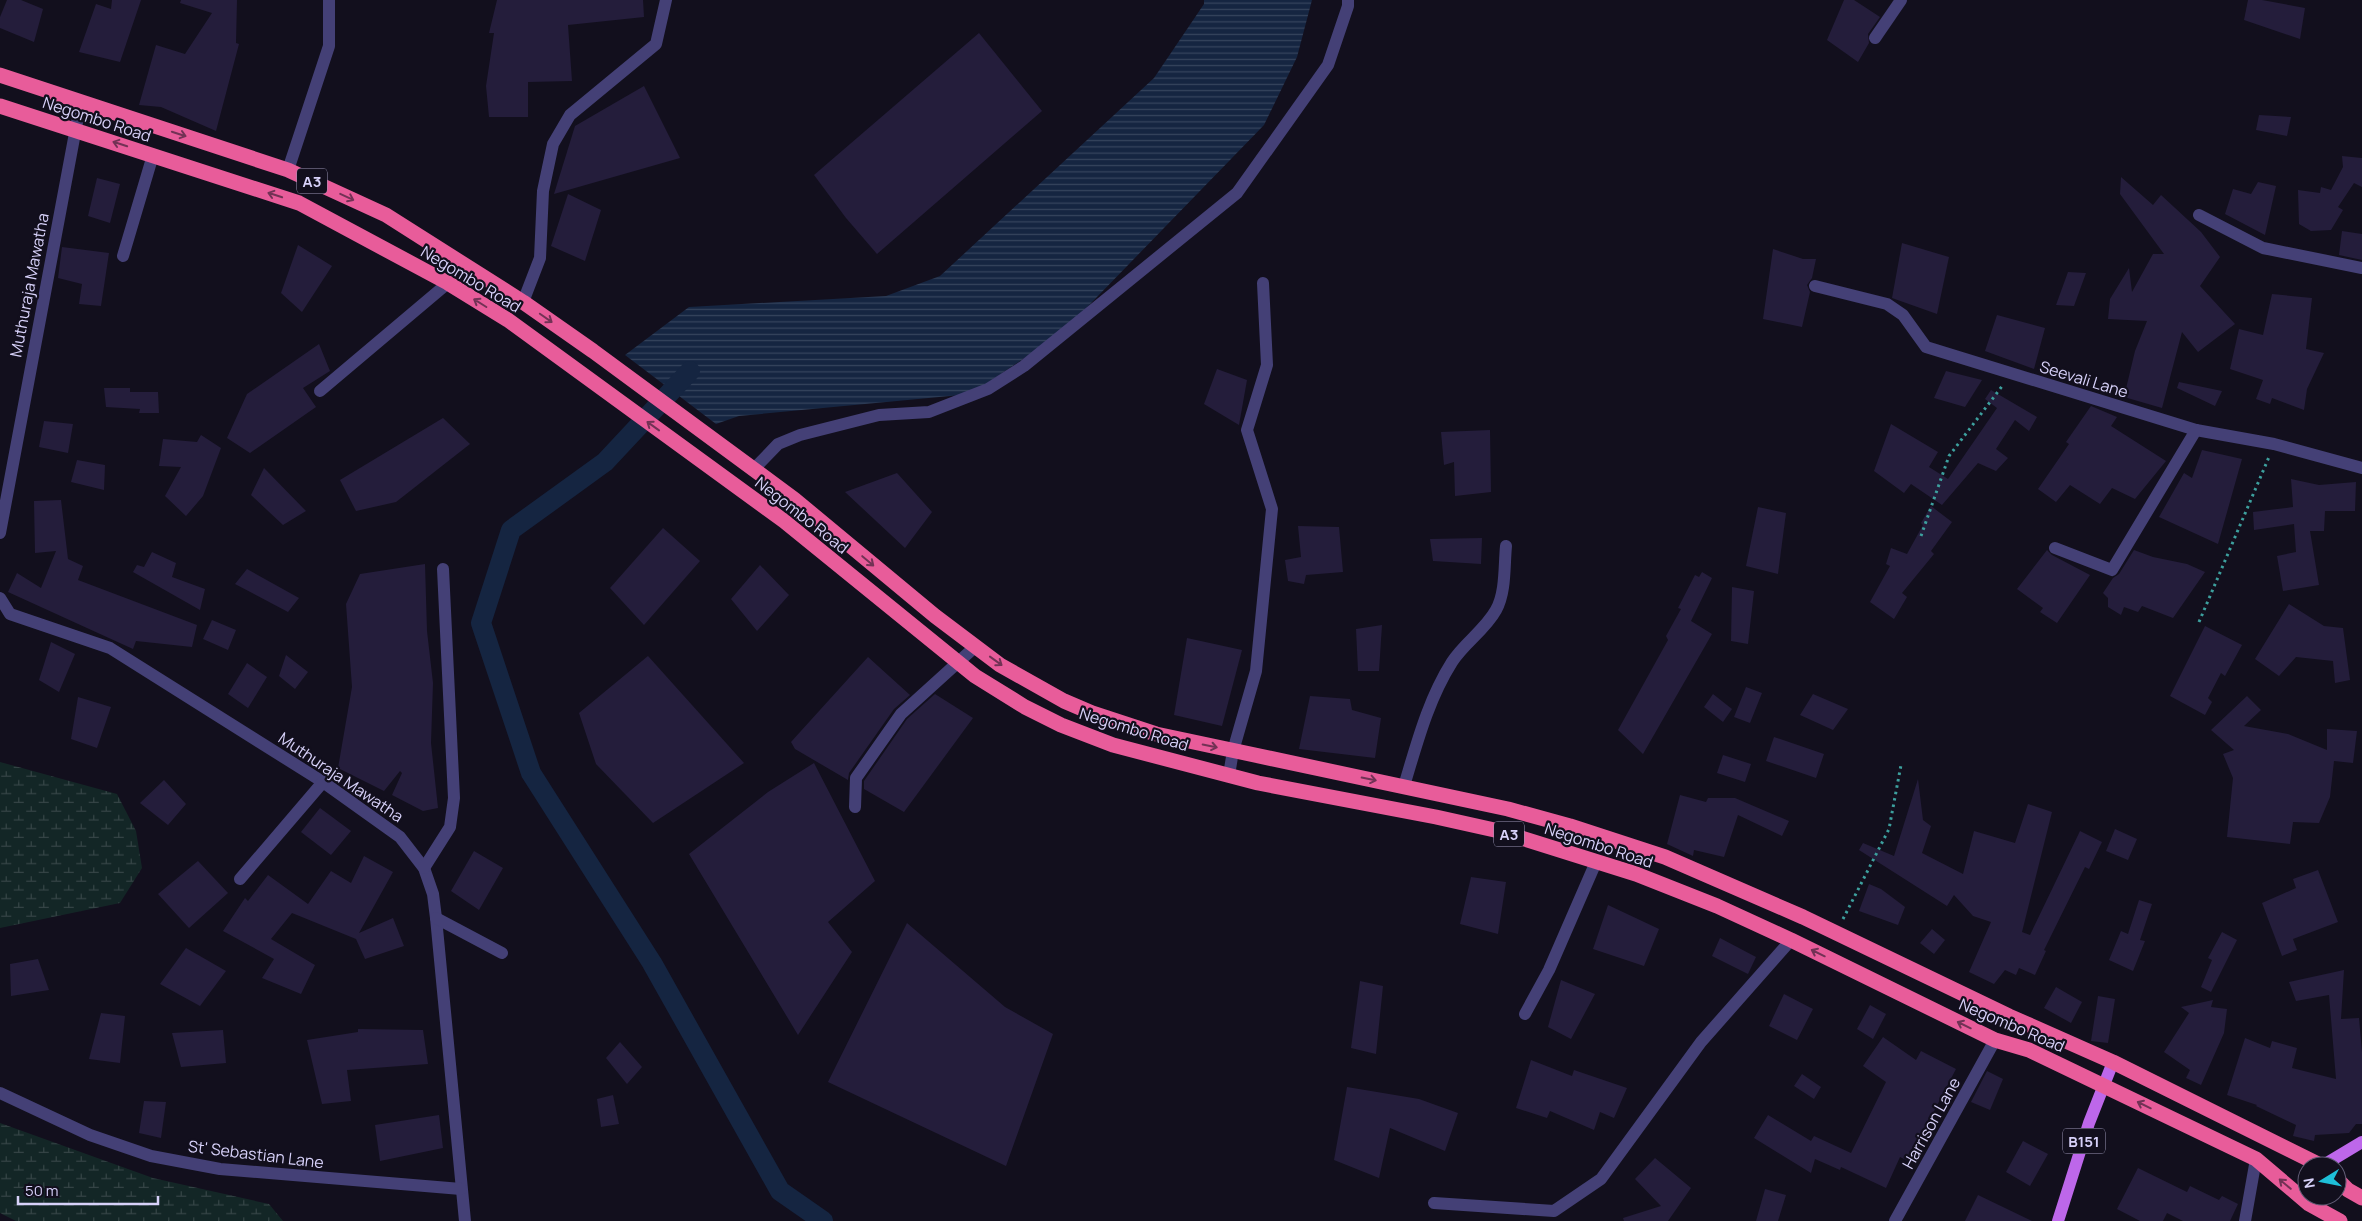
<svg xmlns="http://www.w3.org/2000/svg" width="2362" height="1221" viewBox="0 0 2362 1221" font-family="Manrope,sans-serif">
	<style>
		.wetland { fill: url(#wetland-marsh) }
		.water { fill: url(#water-rules) }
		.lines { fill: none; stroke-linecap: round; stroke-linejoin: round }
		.canal { stroke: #152541; stroke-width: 20 }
		.building { fill: #241d3b }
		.path { stroke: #3da09e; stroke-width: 3; stroke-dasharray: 2.5 4; stroke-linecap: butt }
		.minor { stroke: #444076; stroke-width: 12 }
		.major { stroke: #bd67ea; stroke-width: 12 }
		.highway { stroke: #e85c9a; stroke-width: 15 }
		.oneway { stroke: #723255 }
		.labels { text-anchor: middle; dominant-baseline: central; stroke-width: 4.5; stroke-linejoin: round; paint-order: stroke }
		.shield { fill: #120f1d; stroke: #9c97b7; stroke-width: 1 }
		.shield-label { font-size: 15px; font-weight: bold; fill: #d7d1f9 }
		.street-label { font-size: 16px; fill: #d7d1f9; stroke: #120f1d }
	</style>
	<defs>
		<pattern id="wetland-marsh" width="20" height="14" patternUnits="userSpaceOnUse" patternTransform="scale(1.25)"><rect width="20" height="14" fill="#132626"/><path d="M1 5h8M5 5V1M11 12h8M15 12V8" fill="none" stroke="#354446"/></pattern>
		<pattern id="water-rules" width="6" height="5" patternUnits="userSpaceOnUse" patternTransform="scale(1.25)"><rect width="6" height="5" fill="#152541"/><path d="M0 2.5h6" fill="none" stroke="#36445d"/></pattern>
	</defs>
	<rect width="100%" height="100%" fill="#120f1d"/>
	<g class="wetland">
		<path d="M0,762L117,794L136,831L142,868L120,903L0,928Z"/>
		<path d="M0,1123L153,1178L269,1204L283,1221H16L0,1213Z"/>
	</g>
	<path class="water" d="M1204,0H1312L1297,57L1264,125L1063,332L971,394L739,416L716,424L625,355L689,307L886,296L940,276L1154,78L1204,4Z"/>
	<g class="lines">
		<path class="canal" d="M690,371L605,462L511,530L481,623L531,773L652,963L780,1191L823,1221"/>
	</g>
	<g class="building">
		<path d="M7,0H21L43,9L34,42L0,28V17Z"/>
		<path d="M112,0H141L120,62L79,52L96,4L111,9Z"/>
		<path d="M181,0H237L236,43L239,44L216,131L161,107L139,105L156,45L185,54L212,13L180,3Z"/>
		<path d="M497,0H643L644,17L568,25L572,81L528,82V117H489L486,86L494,33H489Z"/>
		<path d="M1844,0H1854L1880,17L1868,34L1869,43L1858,62L1827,40Z"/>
		<path d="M2248,0H2262L2305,8L2300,39L2244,20Z"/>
		<path d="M979,33L1042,111L877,254L846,218L814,175Z"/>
		<path d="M644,86L680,158L554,194L575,126Z"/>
		<path d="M2259,115L2291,117L2287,136L2256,130Z"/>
		<path d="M2342,156L2362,158V187L2354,183L2338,207L2343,210L2331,230L2311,231L2299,224L2298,190L2320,193L2321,187L2331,190L2343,167Z"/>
		<path d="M2121,177L2153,205L2161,195L2201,232L2220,257L2200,286L2235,324L2198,352L2182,332L2162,408L2124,397L2135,351L2147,321L2108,319L2110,299L2129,268L2132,292L2153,254H2164L2120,194Z"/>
		<path d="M97,178L120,184L110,223L88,216Z"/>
		<path d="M2258,182L2276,186L2265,235L2225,214L2233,189L2251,194Z"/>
		<path d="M568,194L601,210L585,261L551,246Z"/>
		<path d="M2342,231L2362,234V260L2339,255Z"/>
		<path d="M1902,243L1949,257L1937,314L1892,298Z"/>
		<path d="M298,245L332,266L302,312L281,293Z"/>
		<path d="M62,247L109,253L101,306L79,304L82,284L58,278Z"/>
		<path d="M1773,249L1803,259H1816L1812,278L1807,285L1810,292L1802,327L1763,319Z"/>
		<path d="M2068,272L2086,273L2074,306L2056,305Z"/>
		<path d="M2272,294L2312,298L2306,349L2324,353L2307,389L2304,410L2272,398L2270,404L2256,399L2263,380L2230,369L2239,329L2263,335Z"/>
		<path d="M1997,315L2045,328L2034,369L1985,351Z"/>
		<path d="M319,344L330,371L303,388L316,407L250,453L227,438L247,394Z"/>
		<path d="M1217,369L1247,380L1239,425L1204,404Z"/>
		<path d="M1946,371L1982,380L1965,407L1934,398Z"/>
		<path d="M2179,382L2222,391L2215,406L2177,388Z"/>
		<path d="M104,388H130V392H158L159,413H139L140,409L106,407Z"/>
		<path d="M1991,390L2037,417L2029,431L2015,420L1996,449L2008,458L1996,471L1978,463L1942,505L1911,484L1904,493L1874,471L1891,424L1938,452L1929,467L1948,479L1997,408L1985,399Z"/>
		<path d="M2091,406L2117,417L2111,426L2166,461L2135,499L2112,488L2100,504L2070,485L2056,502L2038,489L2069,444L2066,442Z"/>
		<path d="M443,418L470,444L396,502L356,511L340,480Z"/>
		<path d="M44,421L73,424L68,453L39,447Z"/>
		<path d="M1490,430L1491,492L1455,496L1454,462L1444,465L1441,432Z"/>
		<path d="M201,435L221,448L203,496L186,516L165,496L181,467L159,466L163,439L197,442Z"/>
		<path d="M2202,450L2242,459L2218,544L2159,517L2184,473L2192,478Z"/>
		<path d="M77,460L105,465L104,490L71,482Z"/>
		<path d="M264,468L306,511L283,525L251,495Z"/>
		<path d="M897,473L932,512L905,548L845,492Z"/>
		<path d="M2291,479L2319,485L2356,482L2355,511H2325L2324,531H2310L2319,585L2283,591L2277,556L2296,552L2294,524L2254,530L2253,512L2293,507Z"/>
		<path d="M61,500L68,559L83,566L78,580L197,625L192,647L136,641L133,649L8,592L17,573L41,588L56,551L35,553L34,501Z"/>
		<path d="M1931,506L1952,522L1931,551L1934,554L1902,593L1907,597L1894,619L1870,602L1890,566L1886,564L1891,548L1907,554L1923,525L1921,523Z"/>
		<path d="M1758,507L1786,513L1778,574L1746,566Z"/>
		<path d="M1298,526L1339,527L1343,572L1306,575L1304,584L1288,581L1285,560L1301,557Z"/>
		<path d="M663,528L700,561L644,625L610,588Z"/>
		<path d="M1482,538L1481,564L1433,561L1430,539Z"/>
		<path d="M2047,550L2052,555L2090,575L2057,623L2040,612L2043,608L2017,589Z"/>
		<path d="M2134,550L2153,557L2187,564L2205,572L2173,618L2142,606L2138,612L2124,607L2121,615L2108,607V598L2103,593L2113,578L2119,574Z"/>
		<path d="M152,552L176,563L172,577L205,589L200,610L133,572L137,565L144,567Z"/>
		<path d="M425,564L427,631L433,683L431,743L438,808L423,811L392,795L402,773L400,771L384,791L338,768L352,687L346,604L360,574Z"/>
		<path d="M760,565L789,595L757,631L731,599Z"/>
		<path d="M247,569L299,598L288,612L235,584Z"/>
		<path d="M1702,572L1712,578L1691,621L1712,634L1643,754L1618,730L1668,640L1666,636L1681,609L1678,608L1695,575L1699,577Z"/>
		<path d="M1732,587L1754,591L1748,644L1731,641Z"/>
		<path d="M2289,604L2324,626L2343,628L2350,680L2335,683L2333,661L2296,657L2279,676L2255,659Z"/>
		<path d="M212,620L236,630L228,650L203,639Z"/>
		<path d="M1382,625L1379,671H1358L1356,629Z"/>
		<path d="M2205,626L2242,645L2225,676L2221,673L2208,698L2212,702L2205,715L2170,696Z"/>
		<path d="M1187,638L1242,650L1222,726L1174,715Z"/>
		<path d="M51,642L75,654L59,692L39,680Z"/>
		<path d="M286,655L308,672L295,689L279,676Z"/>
		<path d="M648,656L744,763L653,823L596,764L579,713Z"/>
		<path d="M868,657L910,695L894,709L849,773L848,780L795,749L791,742Z"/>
		<path d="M247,663L267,677L248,708L228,694Z"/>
		<path d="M1746,687L1762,693L1750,723L1734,717Z"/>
		<path d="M935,694L973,718L904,812L864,789V781L907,719Z"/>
		<path d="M1713,694L1732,709L1723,722L1704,707Z"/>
		<path d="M1813,694L1848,709L1833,730L1800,715Z"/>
		<path d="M1310,696L1350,699L1352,710L1381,718L1375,758L1299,749Z"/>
		<path d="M2247,696L2261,710L2244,726L2288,734L2327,750V729L2357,731L2353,763L2334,761L2330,797L2319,823L2293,822L2290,844L2227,837L2233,778L2223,754L2234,750L2211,730Z"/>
		<path d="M78,697L111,707L97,748L71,739Z"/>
		<path d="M1774,737L1824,754L1816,778L1766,761Z"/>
		<path d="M1723,755L1751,764L1745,782L1717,773Z"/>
		<path d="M814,763L875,881L828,922L852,952L798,1035L689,854L768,792Z"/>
		<path d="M1918,779L1923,820L1931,826L1922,853L1963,874L1974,831L2015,843L2028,804L2052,812L2022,932L2030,935L2080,831L2102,842L2089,869L2085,867L2044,950L2046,951L2035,975L2019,968L2016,975L2005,970L1994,984L1969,972L1991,922L1973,916L1954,895L1947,906L1859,850L1863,843L1894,856Z"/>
		<path d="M164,780L186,804L168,825L140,803Z"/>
		<path d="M1680,795L1706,802L1708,798H1735L1789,821L1782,836L1738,815L1724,857L1694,850L1693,856L1667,844Z"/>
		<path d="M320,808L351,831L331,855L301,832Z"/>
		<path d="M2115,829L2137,839L2128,860L2106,851Z"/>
		<path d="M474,851L503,868L479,910L451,891Z"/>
		<path d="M364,856L393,872L359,933L393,918L404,946L365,959L356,939L292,913L271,939L315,965L301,994L262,978L274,959L223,931L245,898L248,901L268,875L308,904L331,871L351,883Z"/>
		<path d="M198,861L228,893L189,928L158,894Z"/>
		<path d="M2318,870L2338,922L2293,939L2297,950L2282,956L2262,903L2296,888L2293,879Z"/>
		<path d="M1471,877L1506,882L1498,934L1460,924Z"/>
		<path d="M1869,884L1881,889L1905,907L1898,925L1859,911Z"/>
		<path d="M2139,900L2152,904L2140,940L2145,941L2133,971L2109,960L2121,931L2128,934Z"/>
		<path d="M1608,905L1659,929L1644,966L1593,949Z"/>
		<path d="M907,923L1005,1007L1053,1034L1006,1166L828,1082Z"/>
		<path d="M1932,929L1945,940L1934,954L1920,943Z"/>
		<path d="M2222,932L2237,940L2211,992L2201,987L2212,960L2208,958Z"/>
		<path d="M1720,938L1756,957L1748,974L1712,956Z"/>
		<path d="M186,948L226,971L200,1006L160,984Z"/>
		<path d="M38,959L49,990L11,996L10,964Z"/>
		<path d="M2344,970L2341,1019L2359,1018L2362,1052V1124H2356L2349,1133L2315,1135L2314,1141L2293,1136L2296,1125L2256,1106L2257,1105L2227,1095L2245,1038L2270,1048L2272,1041L2297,1048L2292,1068L2336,1079L2329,995L2296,1001L2289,982Z"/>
		<path d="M1561,980L1595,994L1571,1039L1548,1027Z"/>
		<path d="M1360,981L1383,986L1376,1054L1351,1048Z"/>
		<path d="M2056,987L2082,1002L2071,1023L2044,1008Z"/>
		<path d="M1784,994L1813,1009L1797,1040L1769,1026Z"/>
		<path d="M2098,996L2115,999L2108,1043L2091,1041Z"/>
		<path d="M2213,1000L2211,1007L2227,1009L2224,1033L2201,1085L2186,1078L2190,1070L2164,1052L2189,1013L2181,1007Z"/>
		<path d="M1870,1005L1886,1014L1873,1039L1857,1029Z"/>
		<path d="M101,1013L125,1016L120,1063L89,1059Z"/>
		<path d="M358,1029L423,1030L428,1064L347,1070L351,1101L322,1104L307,1040L358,1032Z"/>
		<path d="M223,1030L226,1063L181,1067L172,1033Z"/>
		<path d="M1883,1037L1916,1060L1921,1051L1956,1069L1908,1161L1900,1157L1886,1188L1841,1167L1840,1170L1815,1159L1811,1173L1754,1138L1768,1115L1811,1141L1814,1136L1851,1153L1886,1082L1863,1066Z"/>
		<path d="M620,1042L642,1067L627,1084L606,1058Z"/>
		<path d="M1531,1060L1572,1076L1574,1070L1627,1088L1614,1118L1600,1112L1594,1130L1550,1111L1547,1118L1516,1108Z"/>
		<path d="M1987,1071L2003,1079L1990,1110L1971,1102Z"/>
		<path d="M1802,1074L1821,1087L1814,1099L1794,1086Z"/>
		<path d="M1347,1087L1419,1099L1458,1113L1445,1151L1390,1128L1379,1178L1334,1160Z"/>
		<path d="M613,1095L619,1124L601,1127L597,1099Z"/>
		<path d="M144,1101L166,1102L161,1138L139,1133Z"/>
		<path d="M439,1115L443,1148L380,1161L375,1125Z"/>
		<path d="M2023,1141L2048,1154L2030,1186L2006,1172Z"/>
		<path d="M1655,1158L1691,1188L1668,1221H1624L1623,1218L1661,1206L1635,1179Z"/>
		<path d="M2138,1168L2187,1192L2190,1186L2219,1200L2222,1196L2238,1204L2230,1221H2183L2167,1213L2163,1221H2140L2117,1209Z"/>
		<path d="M1765,1189L1786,1195L1778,1221H1756Z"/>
		<path d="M1978,1195L2032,1221H1965Z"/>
	</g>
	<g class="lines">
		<g class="path">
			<path d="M1921,536L1949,456L2003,385"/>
			<path d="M2199,622L2269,457"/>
			<path d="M1843,919L1889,829L1901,765"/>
		</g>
		<g class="minor">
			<path d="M1875,38L1901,0"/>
			<path d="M288,170L329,46V0"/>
			<path d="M2199,215L2263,248L2362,268"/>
			<path d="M123,256L153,155"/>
			<path d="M1815,286L1887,304L1903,315L1926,347L2196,430L2274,444L2362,468"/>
			<path d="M523,302L540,258L543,191L553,144L570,115L656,44L666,0"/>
			<path d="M320,391L448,283"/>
			<path d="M753,470L778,444L800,435L879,415L929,412L988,389L1024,366L1237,193L1328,65L1348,6V0"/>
			<path d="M0,533L81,101"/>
			<path d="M2055,548L2112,570L2196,430"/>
			<path d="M0,598L10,614L110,648L323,782L400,837L424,868L433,894L436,918L465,1221"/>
			<path d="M1229,775L1233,751L1256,671L1272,509L1247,430L1267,365L1263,283"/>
			<path d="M1404,786C1417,743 1428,700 1452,662C1464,643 1485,630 1496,610C1506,592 1504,566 1506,546"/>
			<path d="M855,807L856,778L901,714L976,646"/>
			<path d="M424,868L450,827L454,798L443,569"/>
			<path d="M240,879L323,782"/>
			<path d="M436,918L502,953"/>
			<path d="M1525,1014L1549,970L1596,862"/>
			<path d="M0,1093L90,1135L151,1156L220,1169L461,1189"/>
			<path d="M1434,1203L1554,1211L1601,1179L1701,1042L1791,940"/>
			<path d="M1895,1221L1995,1040"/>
			<path d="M2245,1221L2256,1159"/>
		</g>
		<g class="major">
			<path d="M2322,1166L2362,1142"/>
			<path d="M2058,1221L2089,1123L2113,1062"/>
		</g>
		<g class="highway">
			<path d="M0,75L288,170L386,215L523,302L593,351L794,499L935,616L1000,665L1064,701L1092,713L1156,734L1508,809L1570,826L1665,857L1803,917L2009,1016L2113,1062L2322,1166"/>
			<path d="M0,106L299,203L448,283L508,320L784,521L975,676L1025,707L1061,725L1113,745L1258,783L1436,817L1499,831L1636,874L1717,906L1791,940L1995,1040L2029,1050L2256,1159L2309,1204L2340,1221"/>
			<path d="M2337,1179L2348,1190L2362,1198"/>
		</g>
	</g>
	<defs><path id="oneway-shaft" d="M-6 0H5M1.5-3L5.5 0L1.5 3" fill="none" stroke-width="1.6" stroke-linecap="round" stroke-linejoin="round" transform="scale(1.25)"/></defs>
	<g class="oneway">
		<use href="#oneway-shaft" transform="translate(179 134) rotate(18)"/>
		<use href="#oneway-shaft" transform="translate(120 144) rotate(-162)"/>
		<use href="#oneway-shaft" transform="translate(275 195) rotate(-162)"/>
		<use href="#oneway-shaft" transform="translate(347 197) rotate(25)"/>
		<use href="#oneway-shaft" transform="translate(480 303) rotate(-148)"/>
		<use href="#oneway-shaft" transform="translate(546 318) rotate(35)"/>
		<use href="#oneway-shaft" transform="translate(653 426) rotate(-144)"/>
		<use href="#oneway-shaft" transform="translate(868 561) rotate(40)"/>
		<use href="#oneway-shaft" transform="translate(996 661) rotate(36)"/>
		<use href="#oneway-shaft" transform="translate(1210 746) rotate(12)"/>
		<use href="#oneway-shaft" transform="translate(1369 779) rotate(11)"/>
		<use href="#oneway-shaft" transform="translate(1818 953) rotate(-154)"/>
		<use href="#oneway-shaft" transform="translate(1964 1025) rotate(-154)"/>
		<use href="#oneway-shaft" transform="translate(2144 1105) rotate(-154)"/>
		<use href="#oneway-shaft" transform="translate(2285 1184) rotate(-140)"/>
	</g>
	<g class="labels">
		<g class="shield">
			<rect x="297" y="168.5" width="30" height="25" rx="4"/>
			<rect x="1494" y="821.5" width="30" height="25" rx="4"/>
			<rect x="2063" y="1128.5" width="42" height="25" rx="4"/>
		</g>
		<g class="shield-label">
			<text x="312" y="181">A3</text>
			<text x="1509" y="834">A3</text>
			<text x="2084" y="1141">B151</text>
		</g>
		<g class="street-label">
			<text transform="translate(97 119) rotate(18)">Negombo Road</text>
			<text transform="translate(471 279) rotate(31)">Negombo Road</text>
			<text transform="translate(29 285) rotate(-79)">Muthuraja Mawatha</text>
			<text transform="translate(2084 379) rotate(17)">Seevali Lane</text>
			<text transform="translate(802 515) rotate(38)">Negombo Road</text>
			<text transform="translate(1134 729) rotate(17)">Negombo Road</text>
			<text transform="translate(341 777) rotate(34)">Muthuraja Mawatha</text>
			<text transform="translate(1599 845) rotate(18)">Negombo Road</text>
			<text transform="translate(2012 1025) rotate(23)">Negombo Road</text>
			<text transform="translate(1931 1123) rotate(-61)">Harrison Lane</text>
			<text transform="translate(256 1154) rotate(7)">St' Sebastian Lane</text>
		</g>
	</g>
	<g transform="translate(2322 1181) rotate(260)"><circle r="24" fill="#120f1d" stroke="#615d75"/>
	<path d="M0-4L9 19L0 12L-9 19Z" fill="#1ebfd8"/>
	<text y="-8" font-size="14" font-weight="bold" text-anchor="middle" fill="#d7d1f9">N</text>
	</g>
	<path d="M18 1196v8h140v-8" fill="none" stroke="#d7d1f9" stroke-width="2.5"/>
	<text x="25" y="1196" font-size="15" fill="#d7d1f9" stroke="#120f1d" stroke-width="4" paint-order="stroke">50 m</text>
</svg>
